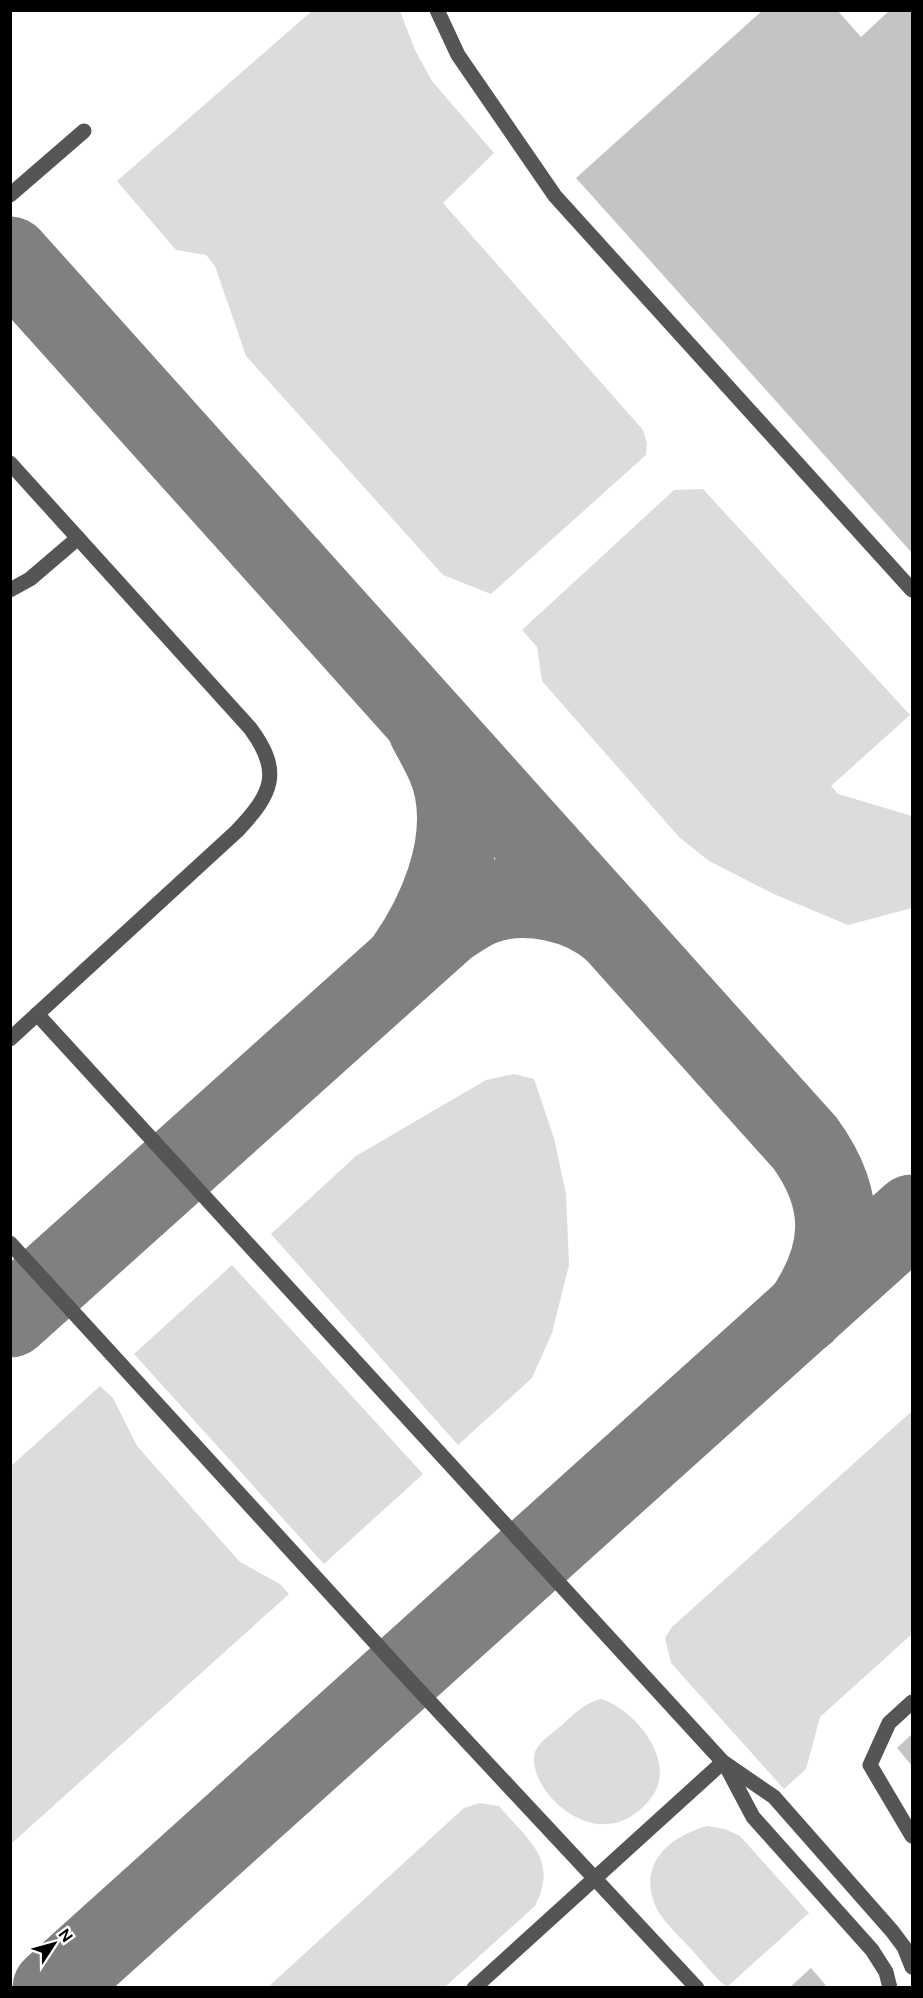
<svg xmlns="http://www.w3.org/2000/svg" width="923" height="1998" viewBox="0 0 923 1998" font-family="'DM Sans',sans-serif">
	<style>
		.green { fill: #dcdcdc }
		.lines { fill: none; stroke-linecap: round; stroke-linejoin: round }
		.taxiway { stroke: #808080; stroke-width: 81 }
		.building { fill: #c4c4c4 }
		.minor { stroke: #555; stroke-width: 15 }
	</style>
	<rect width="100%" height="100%" fill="#fff"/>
	<g class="green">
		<path d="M312,11H400L415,50L432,81L494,153L443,203L643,430L647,443L646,455L491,594L443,575L246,356L215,266L206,255L176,250L117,181Z"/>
		<path d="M703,489L910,715L831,786L838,794L912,816V908L848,925L776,895L709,861L679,837L542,681L537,647L522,630L674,490Z"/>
		<path d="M514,1074L534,1079L554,1138L566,1194L569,1265L552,1333L532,1378L458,1445L271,1234L356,1156L486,1080Z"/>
		<path d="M232,1265L423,1474L324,1564L134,1354Z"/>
		<path d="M100,1386L113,1398L137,1446L240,1562L280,1584L289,1594L11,1844V1466Z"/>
		<path d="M912,1411V1634L820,1717L806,1769L784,1789L671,1663L665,1638L672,1627Z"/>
		<path d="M601,1699C635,1709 679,1763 651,1798C596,1868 517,1779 537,1748C542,1740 554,1732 561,1726C574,1714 584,1703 601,1699Z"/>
		<path d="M480,1803L499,1806C528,1841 559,1858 535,1906L445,1987H268L464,1808Z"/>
		<path d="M707,1826L725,1829L740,1836L809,1913L727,1987C714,1977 703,1962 692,1950C681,1938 666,1925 658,1911C635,1867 667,1837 707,1826Z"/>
	</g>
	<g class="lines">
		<g class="taxiway">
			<path d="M10,257L805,1143C848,1202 844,1255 804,1313"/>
			<path d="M407,959C439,913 466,849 455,791C451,768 439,749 428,728"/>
			<path d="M10,1317L446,926C457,919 469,910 482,905C524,888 583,901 616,932"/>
			<path d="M53,1988L912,1215"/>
		</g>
	</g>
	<g class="building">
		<path d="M763,10H837L861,37L890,10H912V553L576,178Z"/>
		<path d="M912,1734V1766L897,1748Z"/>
		<path d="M811,1968L828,1988H789Z"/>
	</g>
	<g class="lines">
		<g class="minor">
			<path d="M437,10L458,55L555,196L912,590"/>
			<path d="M10,195L84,131"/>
			<path d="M10,463L250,728C283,772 272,794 237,831L10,1039"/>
			<path d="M10,590L30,579L78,538"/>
			<path d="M37,1014L723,1762L774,1797L892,1931L904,1947L912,1967"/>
			<path d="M10,1243L403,1673L697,1988"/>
			<path d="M912,1702L889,1723L870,1765L912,1836"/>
			<path d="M725,1764L753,1817L872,1950L886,1972L890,1988"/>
			<path d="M474,1988L723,1762"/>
		</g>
	</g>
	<rect width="923" height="1998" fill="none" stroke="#000000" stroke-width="24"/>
	<g transform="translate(54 1944) rotate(54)" stroke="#ffffff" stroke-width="4.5" paint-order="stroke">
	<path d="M0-4.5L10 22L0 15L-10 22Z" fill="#000000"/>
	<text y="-9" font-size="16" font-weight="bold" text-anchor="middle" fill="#000000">N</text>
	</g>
</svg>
